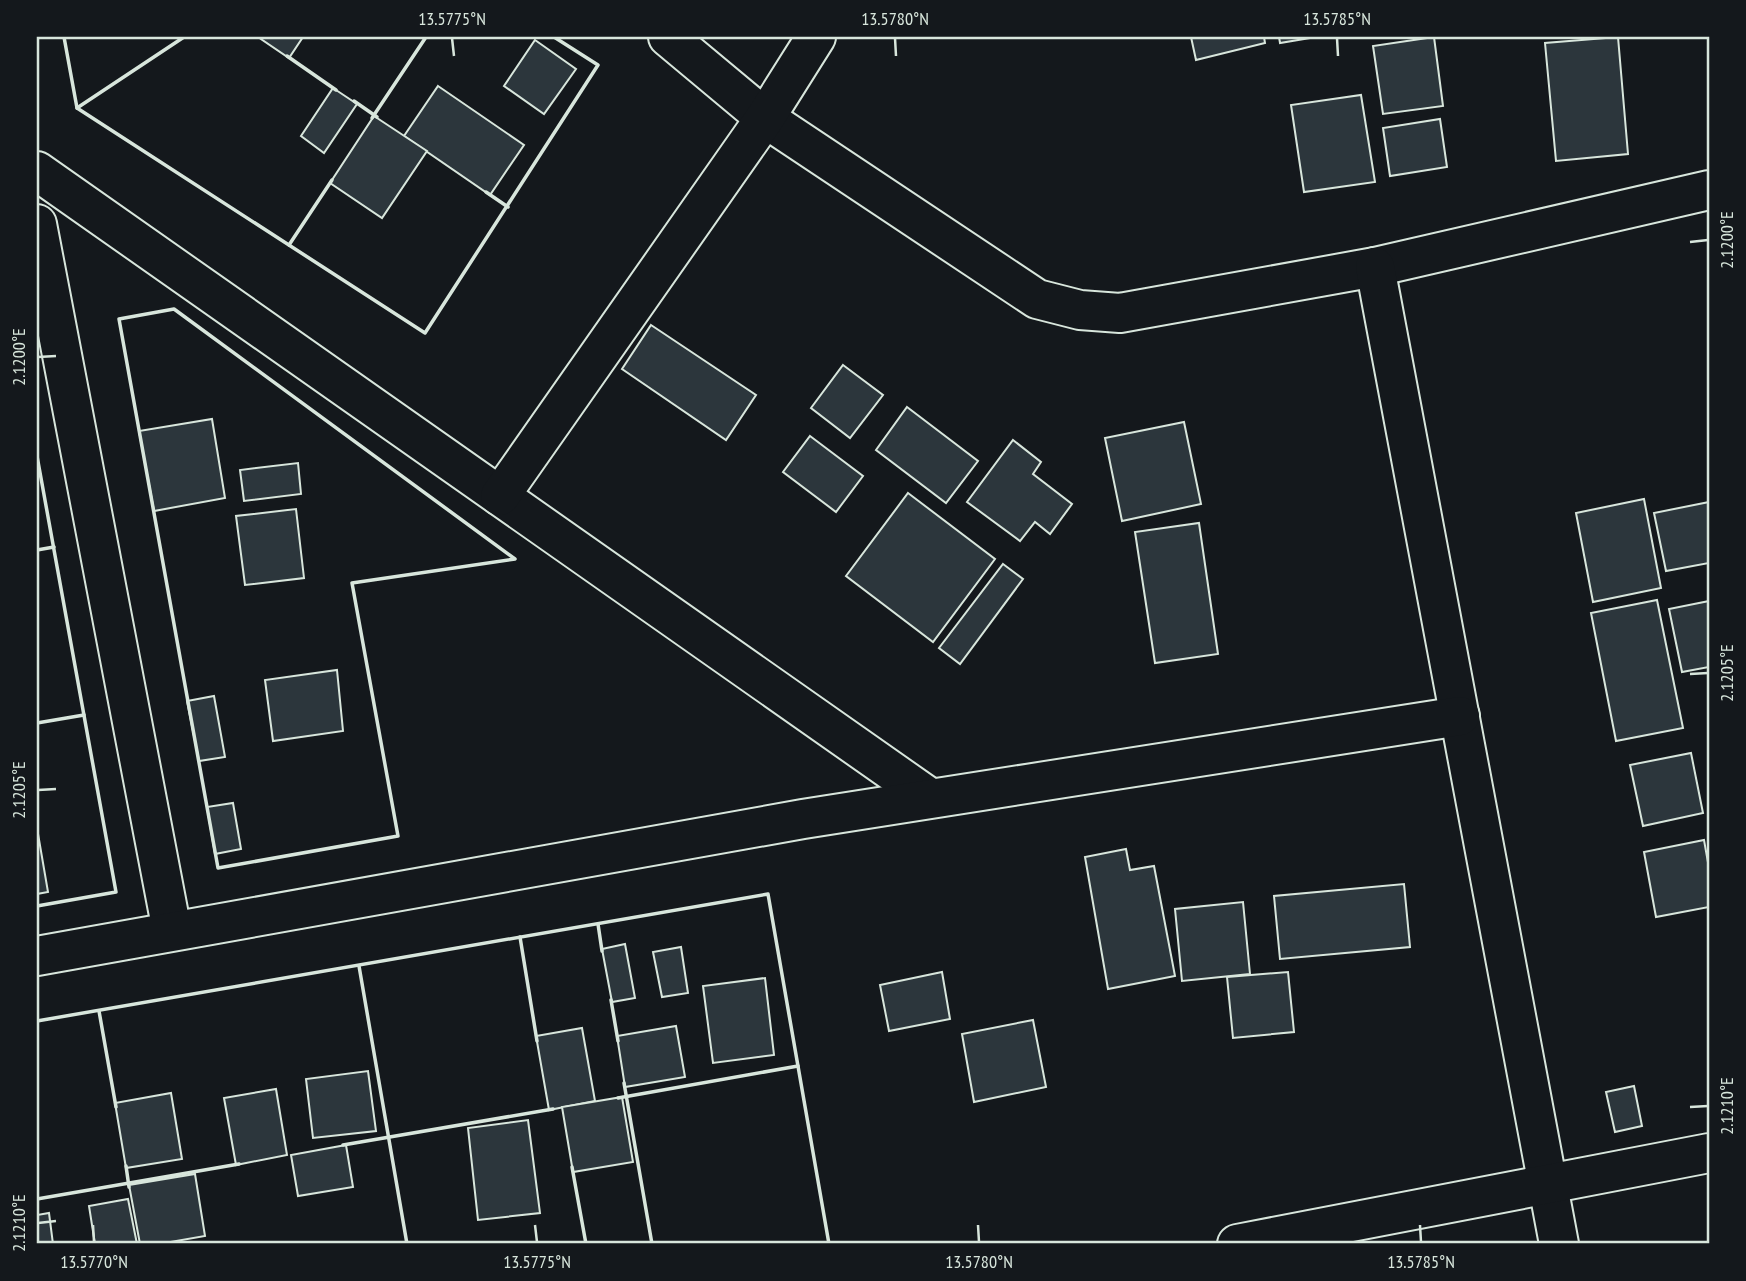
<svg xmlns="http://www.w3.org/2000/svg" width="1746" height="1281" viewBox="0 0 1746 1281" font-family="'PT Sans Narrow',sans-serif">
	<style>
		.building { fill: #2c363c; stroke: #d8e6dc; stroke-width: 2 }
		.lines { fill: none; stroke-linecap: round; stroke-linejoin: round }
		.street-casing { stroke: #d8e6dc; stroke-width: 42 }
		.street { stroke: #14181c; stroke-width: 38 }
		.wall { stroke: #d8e6dc; stroke-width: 3.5 }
		.ticks { fill: none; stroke: #d8e6dc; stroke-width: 2.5 }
		.neatline { fill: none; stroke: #d8e6dc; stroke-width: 2.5 }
		.ticks-label { font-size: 18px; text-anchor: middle; fill: #d8e6dc }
	</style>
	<rect width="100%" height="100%" fill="#14181c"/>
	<g class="building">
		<path d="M258,37H303L289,58Z"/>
		<path d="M1191,37H1264L1265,43L1196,60Z"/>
		<path d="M1279,37H1316L1280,43Z"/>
		<path d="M1434,37L1443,106L1383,114L1373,46Z"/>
		<path d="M1618,37L1628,154L1556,161L1545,43Z"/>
		<path d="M535,40L576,69L544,114L504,86Z"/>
		<path d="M438,86L524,145L490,195L404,136Z"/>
		<path d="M333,88L357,104L324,153L301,136Z"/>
		<path d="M1361,95L1375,182L1304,192L1291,105Z"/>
		<path d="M374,116L427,151L382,218L330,183Z"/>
		<path d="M1440,119L1447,167L1390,176L1383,128Z"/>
		<path d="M651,325L756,395L726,440L622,369Z"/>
		<path d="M843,365L883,395L850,438L811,408Z"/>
		<path d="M907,407L978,461L946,503L876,450Z"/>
		<path d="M212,419L225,498L154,511L139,431Z"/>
		<path d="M1184,422L1201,504L1122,521L1105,438Z"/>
		<path d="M810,436L863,476L836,512L783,472Z"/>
		<path d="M1013,440L1041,462L1033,474L1072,504L1050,534L1035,522L1020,541L967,502Z"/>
		<path d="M298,463L301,494L244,501L240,470Z"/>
		<path d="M908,493L995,559L933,642L846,576Z"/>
		<path d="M1644,499L1661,588L1593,602L1576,513Z"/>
		<path d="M1709,502V563L1666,571L1654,513Z"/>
		<path d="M296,509L304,578L245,585L236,516Z"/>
		<path d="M1199,523L1218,654L1155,663L1135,532Z"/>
		<path d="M1003,564L1023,579L960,664L939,648Z"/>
		<path d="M1657,600L1683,728L1616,741L1591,613Z"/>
		<path d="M1709,601V667L1682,672L1669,609Z"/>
		<path d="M337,670L343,731L273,741L265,680Z"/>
		<path d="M214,696L225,757L199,761L187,701Z"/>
		<path d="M1691,753L1703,813L1643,826L1630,765Z"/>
		<path d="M233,803L241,849L215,854L207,807Z"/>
		<path d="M37,828L48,892L37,894Z"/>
		<path d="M1704,840L1709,868V907L1656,917L1644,852Z"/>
		<path d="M1126,849L1130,870L1154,866L1175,976L1108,989L1085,857Z"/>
		<path d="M1404,884L1410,947L1280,959L1274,896Z"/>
		<path d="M1243,902L1250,974L1182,981L1175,909Z"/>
		<path d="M625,944L635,998L612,1002L602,949Z"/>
		<path d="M681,947L688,993L662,997L653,952Z"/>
		<path d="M942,972L950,1019L889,1031L880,985Z"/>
		<path d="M1288,972L1294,1032L1233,1038L1227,977Z"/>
		<path d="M765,978L774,1055L713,1063L703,986Z"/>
		<path d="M1033,1020L1046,1087L974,1102L962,1034Z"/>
		<path d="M676,1026L685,1077L625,1087L617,1036Z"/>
		<path d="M582,1028L595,1101L549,1110L536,1036Z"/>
		<path d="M368,1071L376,1131L313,1138L306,1079Z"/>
		<path d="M1634,1086L1642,1126L1615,1132L1606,1092Z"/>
		<path d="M276,1089L287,1155L236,1165L224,1098Z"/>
		<path d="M171,1093L182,1159L126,1168L115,1103Z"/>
		<path d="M622,1097L633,1162L573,1172L562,1107Z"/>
		<path d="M528,1120L540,1213L478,1220L468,1128Z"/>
		<path d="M346,1145L353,1187L298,1196L291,1155Z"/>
		<path d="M195,1174L205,1236L159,1244H140L129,1185Z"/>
		<path d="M128,1199L137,1244H95L89,1206Z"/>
		<path d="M49,1213L53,1244H37V1215Z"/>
	</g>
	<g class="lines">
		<defs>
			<g id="street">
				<path d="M668,37L765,118L1037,299L1080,310L1120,313L1375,267L1709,190"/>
				<path d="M37,171L930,798"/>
				<path d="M37,224L172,931"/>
				<path d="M1375,267L1559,1244"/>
				<path d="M500,496L765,118L816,37"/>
				<path d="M37,956L803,819L1460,716"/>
				<path d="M1237,1244L1709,1153"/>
			</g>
		</defs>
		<use href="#street" class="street-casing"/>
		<use href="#street" class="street"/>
		<g class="wall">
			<path d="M64,37L77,108L425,333L598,65L554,37"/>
			<path d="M287,56L336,90"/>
			<path d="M354,101L377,117"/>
			<path d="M77,108L184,37"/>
			<path d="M372,118L426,37"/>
			<path d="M486,192L508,207"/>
			<path d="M289,245L332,180"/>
			<path d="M174,309L515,559L352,583L398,836L218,868L119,319Z"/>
			<path d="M37,456L116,892L37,906"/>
			<path d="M37,550L54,547"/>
			<path d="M37,723L84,715"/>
			<path d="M598,924L602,951"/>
			<path d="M520,937L537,1041"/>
			<path d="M359,966L407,1244"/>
			<path d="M611,1000L618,1041"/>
			<path d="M99,1011L116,1107"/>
			<path d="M37,1021L768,894L829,1244"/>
			<path d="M624,1083L652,1244"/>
			<path d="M618,1098L798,1066"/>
			<path d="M343,1145L553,1109"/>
			<path d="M126,1166L129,1187"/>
			<path d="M572,1167L586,1244"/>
			<path d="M37,1199L239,1164"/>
		</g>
	</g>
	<path class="ticks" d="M452,38L454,56M895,38L896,56M1337,38L1338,56M1690,242L1708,240M38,357L56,356M1690,674L1708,673M38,790L56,789M1690,1107L1708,1106M38,1223L56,1221M93,1225L94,1242M535,1225L537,1242M978,1225L979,1242M1420,1225L1421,1242"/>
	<rect width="1746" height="1281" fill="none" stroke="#14181c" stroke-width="77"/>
	<rect x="38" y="38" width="1670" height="1204" class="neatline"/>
	<g class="ticks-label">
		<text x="452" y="25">13.5775°N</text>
		<text x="895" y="25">13.5780°N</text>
		<text x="1337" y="25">13.5785°N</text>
		<text transform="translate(1727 240) rotate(-90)" y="6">2.1200°E</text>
		<text transform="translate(19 357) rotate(-90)" y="6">2.1200°E</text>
		<text transform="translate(1727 673) rotate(-90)" y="6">2.1205°E</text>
		<text transform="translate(19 790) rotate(-90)" y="6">2.1205°E</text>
		<text transform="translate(1727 1106) rotate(-90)" y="6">2.1210°E</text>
		<text transform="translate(19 1223) rotate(-90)" y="6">2.1210°E</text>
		<text x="94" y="1268">13.5770°N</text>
		<text x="537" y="1268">13.5775°N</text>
		<text x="979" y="1268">13.5780°N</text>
		<text x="1421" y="1268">13.5785°N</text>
	</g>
</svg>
